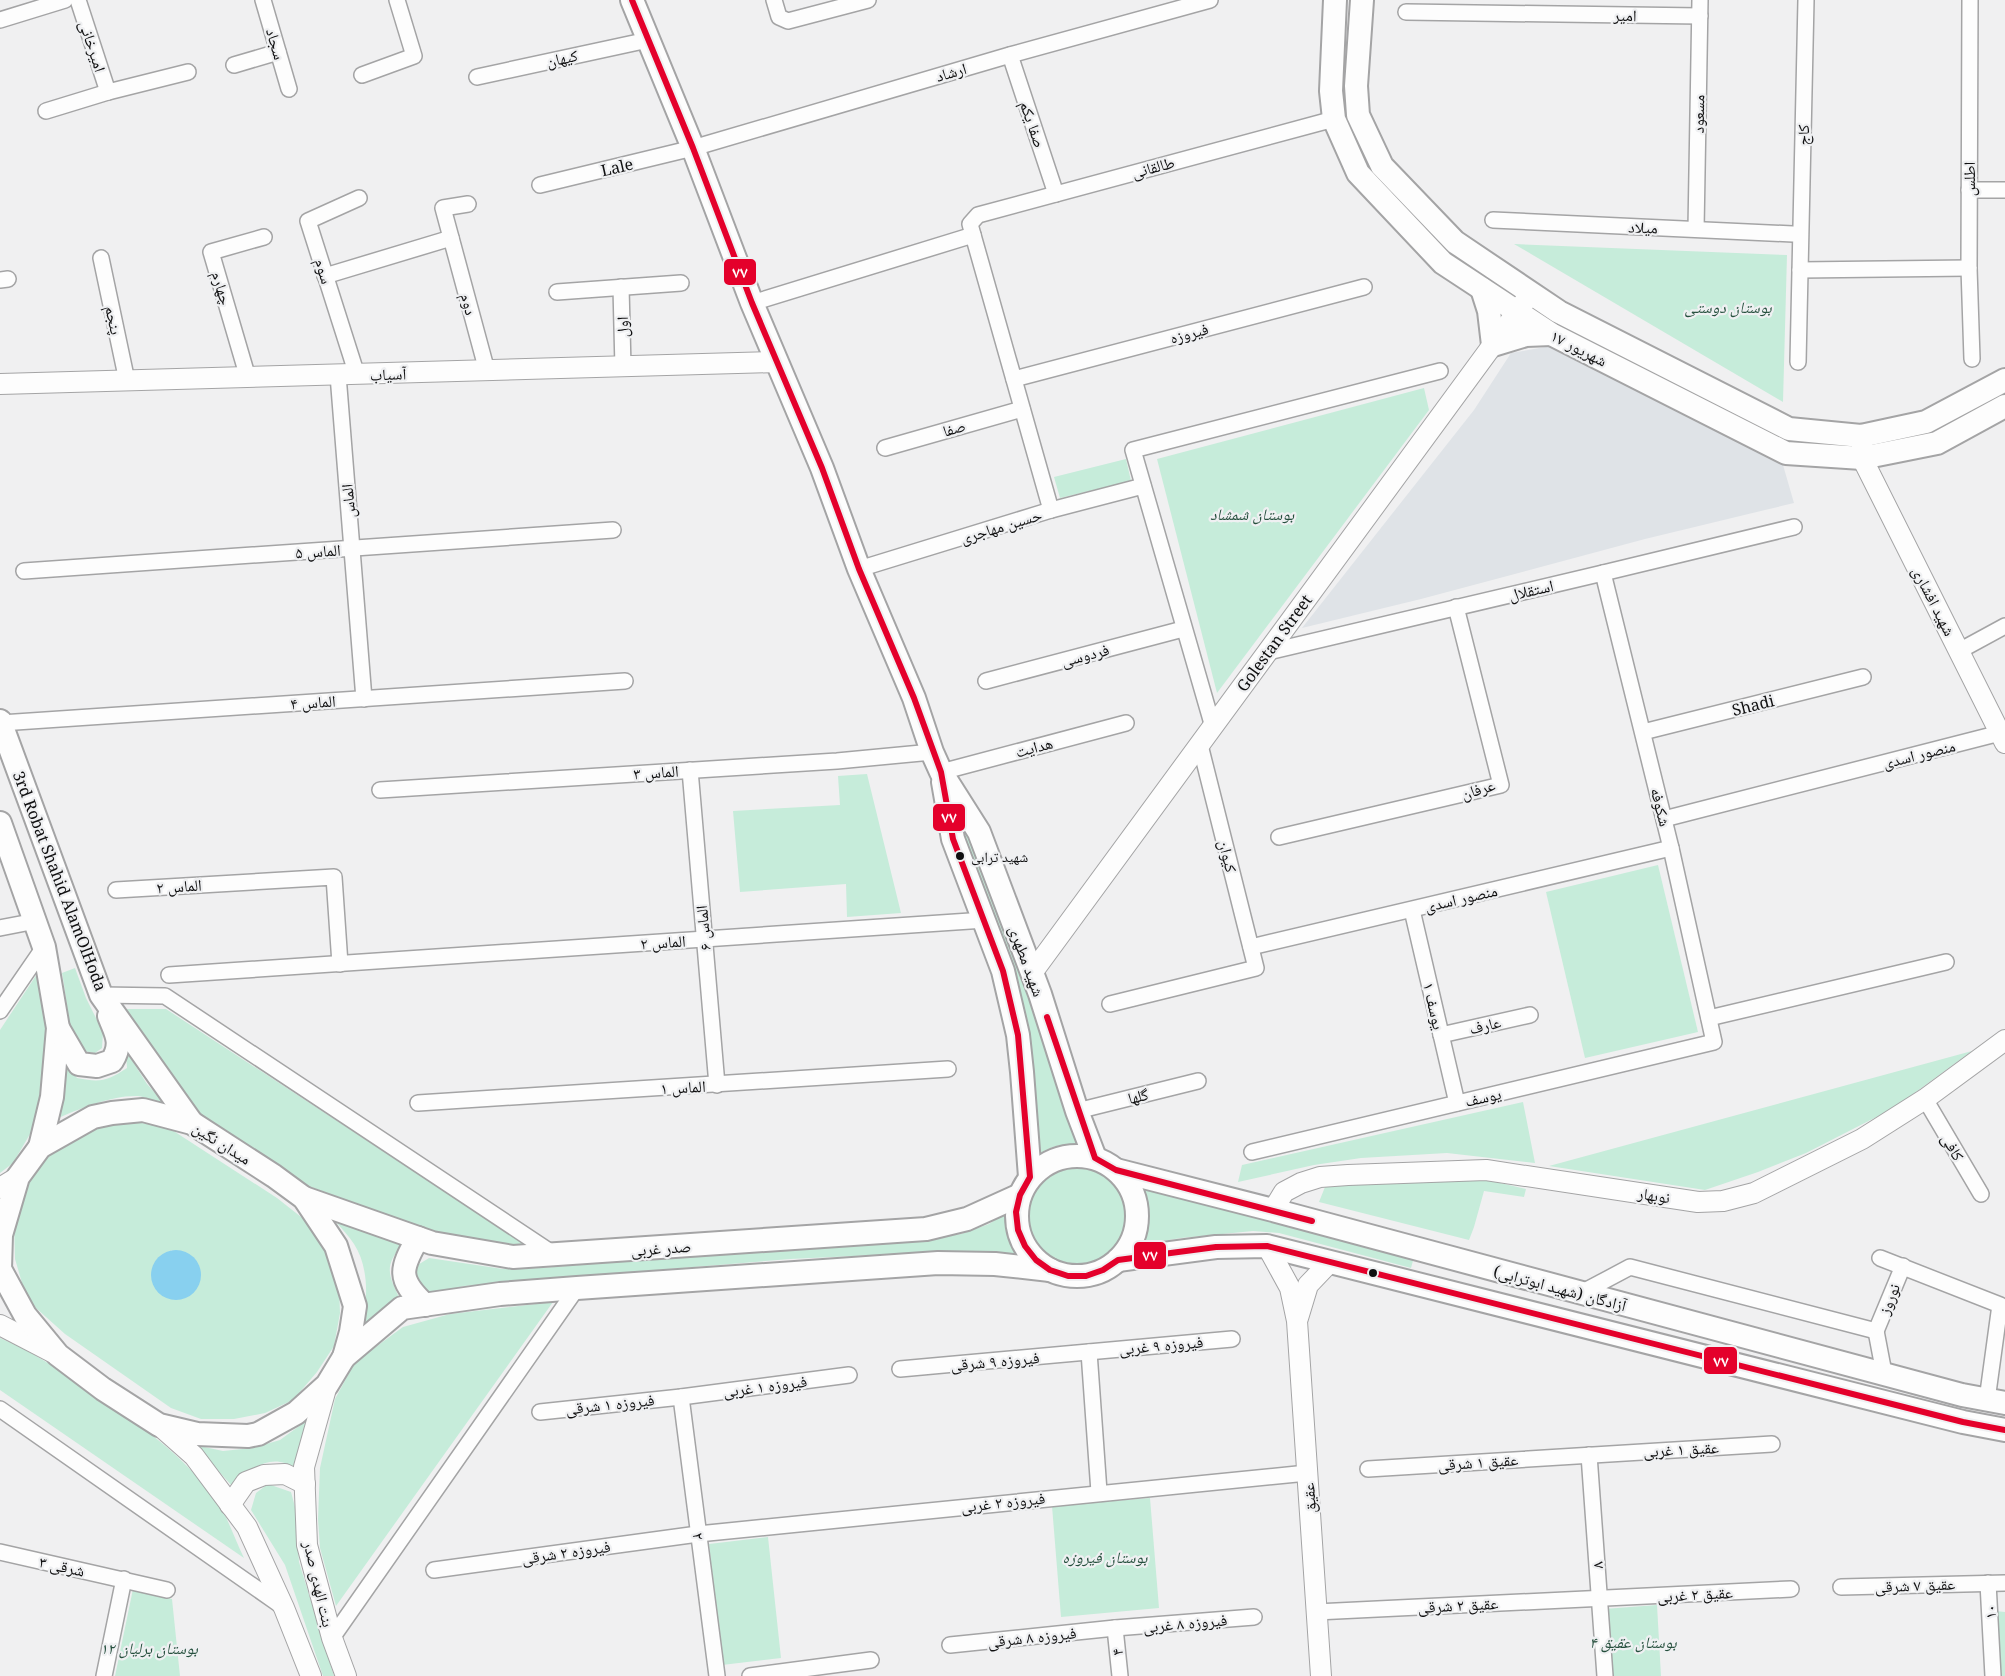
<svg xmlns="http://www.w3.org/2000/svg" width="2005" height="1676" viewBox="0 0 2005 1676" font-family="'Noto Serif','Noto Naskh Arabic',serif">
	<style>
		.built { fill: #dfe3e7 }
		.green { fill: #c6ecda; fill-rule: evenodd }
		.water { fill: #88d0ef }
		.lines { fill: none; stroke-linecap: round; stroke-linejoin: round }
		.minor-casing { stroke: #a4a4a5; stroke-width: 18 }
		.tertiary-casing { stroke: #a4a4a5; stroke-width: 22 }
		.secondary-casing { stroke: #a4a4a5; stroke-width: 26 }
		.minor { stroke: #fdfdfd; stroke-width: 15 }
		.tertiary { stroke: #fdfdfd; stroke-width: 20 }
		.secondary { stroke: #fdfdfd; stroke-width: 22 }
		.bus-1-casing { stroke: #eff0f2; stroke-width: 10 }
		.bus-1 { stroke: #e4002b; stroke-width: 6 }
		.bus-dot { fill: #101011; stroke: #eff0f2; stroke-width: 2 }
		.labels { text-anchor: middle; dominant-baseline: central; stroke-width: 4.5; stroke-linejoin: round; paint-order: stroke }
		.bus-label { font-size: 14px; fill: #101011; stroke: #eff0f2; text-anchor: start }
		.street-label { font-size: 16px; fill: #101011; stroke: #eff0f2 }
		.park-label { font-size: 16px; font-style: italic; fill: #254f3d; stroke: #eff0f2 }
		.line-badge { stroke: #eff0f2; stroke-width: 2 }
		.badge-label { font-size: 16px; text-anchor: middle; font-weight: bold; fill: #fff }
	</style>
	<rect width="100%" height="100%" fill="#f0f0f1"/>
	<path class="built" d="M1551,346L1783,465L1794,503L1645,539L1421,599L1302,628L1474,410L1511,353Z"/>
	<g class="green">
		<path d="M1514,244L1787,255L1783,402Z"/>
		<path d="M1424,388L1429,410L1217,693L1157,459Z"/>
		<path d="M1126,459L1131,481L1060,498L1054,477Z"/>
		<path d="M867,774L901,913L847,917L846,884L740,892L733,811L840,805L838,776Z"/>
		<path d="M949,783L1005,925L1081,1146C1061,1143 1053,1145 1036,1156V1119L945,786Z"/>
		<path d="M1658,865L1698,1032L1585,1058L1546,892Z"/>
		<path d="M75,968L86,998L103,1032L102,1048L95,1053L78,1050C67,1026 67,998 62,973Z"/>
		<path d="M39,971L47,1029L44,1074L33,1129L13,1163L0,1173V1030Z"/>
		<path d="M119,1009H166L528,1246L490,1244L420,1229L301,1183L199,1113Z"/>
		<path d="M126,1051L147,1084L165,1104C156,1102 146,1097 138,1096C112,1095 79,1109 56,1119C66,1097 67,1087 65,1062L77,1078C101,1083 107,1081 127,1068Z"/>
		<path d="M1972,1051L1894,1108L1806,1153L1758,1172L1705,1190L1549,1166Z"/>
		<path d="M1523,1102L1535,1163L1447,1153L1361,1158L1314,1165L1238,1182L1242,1165Z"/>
		<path d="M131,1121L169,1128L277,1198L310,1224L328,1254L339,1286L340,1313L334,1346L317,1372L293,1400L265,1413L234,1419H201L171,1408L65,1334L27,1300L15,1259L14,1223L26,1185L40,1162L72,1137L98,1127ZM172,1250L196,1289C183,1302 167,1302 155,1287L158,1258Z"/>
		<circle cx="1080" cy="1216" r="51"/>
		<path d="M1483,1179L1526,1189L1524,1197L1484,1191L1474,1227L1469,1240L1319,1202L1325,1187L1350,1183Z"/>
		<path d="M1137,1185L1219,1208L1414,1257L1411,1268L1279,1233L1253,1231L1181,1238L1156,1242L1139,1247C1147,1224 1152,1206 1137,1185Z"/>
		<path d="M1008,1211C1004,1233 1011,1242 1023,1260L919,1253L790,1259L464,1286C444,1290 429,1300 415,1281L416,1266L429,1258L503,1269L541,1268L772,1250L915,1241L961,1234L989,1224Z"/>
		<path d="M336,1222L402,1245C383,1267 389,1276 401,1301L383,1309L362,1326C368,1300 369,1267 354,1244C349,1236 342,1229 336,1222Z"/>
		<path d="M553,1302L336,1606L320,1548L318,1519L320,1468L335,1399L355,1362L403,1327L450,1314Z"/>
		<path d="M0,1338C31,1351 60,1370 88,1389C134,1420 183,1454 216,1500C227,1515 235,1540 244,1558L0,1390Z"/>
		<path d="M306,1421L295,1468C290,1466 285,1462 280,1462C262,1459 244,1474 232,1486L195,1445L223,1451L252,1448L280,1440Z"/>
		<path d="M268,1484L291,1492L295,1507L299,1562L334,1676H323L285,1565L251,1510L256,1493Z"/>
		<path d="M1150,1498L1159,1608L1061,1617L1052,1506Z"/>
		<path d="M768,1537L781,1658L722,1665L709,1544Z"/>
		<path d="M133,1589L172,1599L180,1676H115Z"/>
		<path d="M1657,1605L1661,1676H1609L1604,1609Z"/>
		<path d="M1995,1611L2005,1612V1676H1997Z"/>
	</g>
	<circle class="water" cx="176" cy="1275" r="25"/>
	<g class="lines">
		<defs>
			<g id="minor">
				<path d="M78,0L108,92"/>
				<path d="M263,0L289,89"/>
				<path d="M774,0L779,17L788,21L868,0"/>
				<path d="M1970,0L1969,268L1972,359"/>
				<path d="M1406,12L1700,16"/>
				<path d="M0,20L65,0"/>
				<path d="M1010,55L1056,194"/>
				<path d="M234,65L278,52"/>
				<path d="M362,75L414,56L397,0"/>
				<path d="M477,77L648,40"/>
				<path d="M46,111L108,92L188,72"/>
				<path d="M540,185L693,148L1010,55L1210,0"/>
				<path d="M1969,190H2005"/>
				<path d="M468,204L443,208L487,371"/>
				<path d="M1493,220L1793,234"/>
				<path d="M1696,229L1700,0"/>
				<path d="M101,258L127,381"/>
				<path d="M1800,270L1969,268"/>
				<path d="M325,276L451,238"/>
				<path d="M0,280L8,279"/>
				<path d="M621,287L623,368"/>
				<path d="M557,292L681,283"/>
				<path d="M752,303L973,235"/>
				<path d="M1798,362L1806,0"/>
				<path d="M338,375L364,699"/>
				<path d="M357,375L308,221L359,198"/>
				<path d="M248,378L211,252L264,237"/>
				<path d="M1014,379L1364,287"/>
				<path d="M885,448L1022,409"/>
				<path d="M1051,510L973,235L970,224L978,215L1334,119"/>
				<path d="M859,569L1051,510L1143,486"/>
				<path d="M24,571L613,530"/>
				<path d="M1959,651L2005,626"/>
				<path d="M1268,652L1603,573L1794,527"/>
				<path d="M986,681L1183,629"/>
				<path d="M1,723L625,681"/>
				<path d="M1213,727L1133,450L1440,371"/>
				<path d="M1643,732L1863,677"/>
				<path d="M690,770L717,1085"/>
				<path d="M941,772L1126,723"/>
				<path d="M380,790L837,761L932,752"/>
				<path d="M1664,819L2000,733"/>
				<path d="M1279,837L1501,785L1456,607"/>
				<path d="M116,890L334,877L340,964"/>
				<path d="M1412,910L1457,1103"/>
				<path d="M0,928L36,921"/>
				<path d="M1251,947L1671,848"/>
				<path d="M169,975L985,920"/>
				<path d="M101,995L165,996L555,1255"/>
				<path d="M1110,1004L1256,968L1200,745"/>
				<path d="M0,1011L44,947"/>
				<path d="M1709,1018L1946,962"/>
				<path d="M1441,1035L1530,1015"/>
				<path d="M1925,1099L1981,1194"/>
				<path d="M418,1103L948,1069"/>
				<path d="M1077,1111L1198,1081"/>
				<path d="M1252,1152L1714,1042L1671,848L1603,573"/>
				<path d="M1880,1258L2000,1305L1987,1400"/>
				<path d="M1581,1293L1630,1267L1876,1331"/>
				<path d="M1876,1331L1903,1266"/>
				<path d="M1876,1331L1884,1373"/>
				<path d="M1089,1352L1099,1492"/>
				<path d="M900,1369L1232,1339"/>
				<path d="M681,1397L717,1676"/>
				<path d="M0,1409L283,1607"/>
				<path d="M540,1412L681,1397L849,1375"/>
				<path d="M1589,1455L1605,1676"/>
				<path d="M1368,1469L1772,1444"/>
				<path d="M0,1552L167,1590"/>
				<path d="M434,1570L698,1534L1307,1473"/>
				<path d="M1988,1583L1993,1676"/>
				<path d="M1841,1587L2005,1583"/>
				<path d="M1316,1612L1791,1589"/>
				<path d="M1115,1628L1120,1676"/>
				<path d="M332,1638L577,1288"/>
				<path d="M950,1645L1115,1628L1254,1617"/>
				<path d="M104,1676L124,1579"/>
				<path d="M750,1676L871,1660"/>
			</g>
			<g id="tertiary">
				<path d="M0,384L777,362"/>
				<path d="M1862,444V458L2005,743"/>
				<path d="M1032,973L1525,301"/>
				<path d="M0,1188L18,1177"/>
				<path d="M1273,1210L1284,1192L1301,1183L1320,1177L1348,1175L1486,1170L1698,1202L1723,1201L1754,1193L1862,1139L1925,1099L2005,1040"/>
				<path d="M1267,1246L1290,1288L1297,1321L1321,1676"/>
				<path d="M1298,1318L1308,1285L1330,1262"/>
				<path d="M0,1325L56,1354"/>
				<path d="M327,1385L304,1467L307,1545L332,1638L346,1676"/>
				<path d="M159,1425L194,1456L247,1527L284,1608L311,1676"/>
				<path d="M230,1505L246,1482L264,1475L285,1474L305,1484"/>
			</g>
			<g id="secondary">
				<path d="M632,0L693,148L752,303L822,468L859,569L914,698L932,752L941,772L979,832L1040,994L1077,1111L1095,1158"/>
				<path d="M1335,0L1331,91L1334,119L1358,173L1443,263L1551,334L1786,453L1862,458L1937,443L2005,406"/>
				<path d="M1362,0L1356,86L1358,115L1382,166L1455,242L1559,312L1789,429L1861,436L1926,422L2005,380"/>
				<path d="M1482,289L1489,311L1493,345L1526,335L1551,334"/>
				<path d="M0,721L101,995L192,1123"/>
				<path d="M943,782L953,839L1003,971L1018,1035L1022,1072L1030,1177"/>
				<path d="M0,823L44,947L58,1028L52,1097L40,1147"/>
				<path d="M58,1028L79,1064L97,1066L112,1061C123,1043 116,1034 109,1016"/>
				<path d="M143,1110L192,1123L274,1176L304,1198L336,1246L355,1306L351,1332L344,1357L327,1385L296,1413L258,1434L248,1436L197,1434L159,1425L103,1389L58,1355L25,1315L0,1269L1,1235L18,1177L40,1147L93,1117L112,1113Z"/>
				<circle cx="1077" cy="1216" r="60"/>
				<path d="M1116,1170L1273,1210L1962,1395L2005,1403"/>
				<path d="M304,1198L432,1243L513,1257L926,1229L967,1219L1020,1195"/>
				<path d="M418,1238C400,1269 397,1279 425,1305"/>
				<path d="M1118,1260L1216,1247L1267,1246L1963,1422L2005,1430"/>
				<path d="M344,1357L402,1308L500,1294L577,1288L938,1263L995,1264L1050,1270"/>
			</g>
		</defs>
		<use href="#minor" class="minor-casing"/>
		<use href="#tertiary" class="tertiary-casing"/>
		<use href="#secondary" class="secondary-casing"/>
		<use href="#minor" class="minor"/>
		<use href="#tertiary" class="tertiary"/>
		<use href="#secondary" class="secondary"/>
		<defs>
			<g id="bus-1">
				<path d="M632,0L693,148L752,303L822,468L859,569L914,698L941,772L953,839L1003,971L1018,1035L1030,1177L1020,1195L1016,1212L1018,1230L1025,1246L1036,1260L1050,1270L1068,1276H1086L1103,1270L1118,1260L1216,1247L1267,1246L1963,1422L2005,1430"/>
				<path d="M1047,1017L1095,1158L1116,1170L1312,1221"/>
			</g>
		</defs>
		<use href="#bus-1" class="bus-1-casing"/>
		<use href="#bus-1" class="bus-1"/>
	</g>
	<g class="bus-dot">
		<circle cx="960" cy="856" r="5"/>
		<circle cx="1373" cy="1273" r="5"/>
	</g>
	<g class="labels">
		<g class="bus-label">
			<text x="971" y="856">شهید ترابی</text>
		</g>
		<g class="street-label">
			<text transform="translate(1625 15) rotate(1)">امیر</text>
			<text transform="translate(276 44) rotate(74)">سجاد</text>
			<text transform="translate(93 46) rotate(72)">امیرخانی</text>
			<text transform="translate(562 58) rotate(-12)">کیهان</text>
			<text transform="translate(951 72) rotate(-16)">ارشاد</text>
			<text transform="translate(1698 114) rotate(-89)">مسعود</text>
			<text transform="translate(1033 124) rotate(71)">صفا یکم</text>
			<text transform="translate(1803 135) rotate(-89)">کاج</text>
			<text transform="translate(617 167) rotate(-13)">Lale</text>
			<text transform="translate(1153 167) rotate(-15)">طالقانی</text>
			<text transform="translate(1969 179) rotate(-90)">اطلس</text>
			<text transform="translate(1643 227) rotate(2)">میلاد</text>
			<text transform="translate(324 271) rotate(73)">سوم</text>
			<text transform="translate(222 288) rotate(73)">چهارم</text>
			<text transform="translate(469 304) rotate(75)">دوم</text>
			<text transform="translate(114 320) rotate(78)">پنجم</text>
			<text transform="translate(622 327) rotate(-91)">اول</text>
			<text transform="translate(1189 333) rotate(-15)">فیروزه</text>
			<text transform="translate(1579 348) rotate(27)">۱۷ شهریور</text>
			<text transform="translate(388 374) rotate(-2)">آسیاب</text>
			<text transform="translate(954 428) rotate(-16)">صفا</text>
			<text transform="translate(348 501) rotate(-95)">الماس</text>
			<text transform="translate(1001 526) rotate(-17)">حسین مهاجری</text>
			<text transform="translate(318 551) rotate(-4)">الماس ۵</text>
			<text transform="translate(1531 590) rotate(-13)">استقلال</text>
			<text transform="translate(1934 601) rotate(63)">شهید افشاری</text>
			<text transform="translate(1274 643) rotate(-54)">Golestan Street</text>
			<text transform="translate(1085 655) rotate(-15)">فردوسی</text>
			<text transform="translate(313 702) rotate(-4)">الماس ۴</text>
			<text transform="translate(1753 705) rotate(-14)">Shadi</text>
			<text transform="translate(1034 747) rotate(-15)">هدایت</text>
			<text transform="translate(1919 754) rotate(-14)">منصور اسدی</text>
			<text transform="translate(656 772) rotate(-4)">الماس ۳</text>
			<text transform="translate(1478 789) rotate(-17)">عرفان</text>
			<text transform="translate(1661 807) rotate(76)">شکوفه</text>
			<text transform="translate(1228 856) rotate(76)">کیوان</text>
			<text transform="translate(60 881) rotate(69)">3rd Robat Shahid AlamOlHoda</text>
			<text transform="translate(179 886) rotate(-4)">الماس ۲</text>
			<text transform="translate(1461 898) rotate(-13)">منصور اسدی</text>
			<text transform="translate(703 928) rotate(-95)">الماس ۶</text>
			<text transform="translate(663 942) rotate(-4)">الماس ۲</text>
			<text transform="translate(1027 961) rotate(70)">شهید مطهری</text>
			<text transform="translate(1434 1006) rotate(77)">یوسف ۱</text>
			<text transform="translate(1485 1025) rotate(-13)">عارف</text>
			<text transform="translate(683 1087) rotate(-3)">الماس ۱</text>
			<text transform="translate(1138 1096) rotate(-14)">گلها</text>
			<text transform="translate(1483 1097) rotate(-13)">یوسف</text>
			<text transform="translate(222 1143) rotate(32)">میدان نگین</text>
			<text transform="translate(1953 1147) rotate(60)">کافی</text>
			<text transform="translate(1654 1195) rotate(9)">نوبهار</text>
			<text transform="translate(661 1248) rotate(-4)">صدر غربی</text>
			<text transform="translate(1560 1288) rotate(15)">آزادگان (شهید ابوترابی)</text>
			<text transform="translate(1889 1299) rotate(-68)">نوروز</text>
			<text transform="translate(1161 1345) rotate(-5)">فیروزه ۹ غربی</text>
			<text transform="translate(995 1361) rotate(-5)">فیروزه ۹ شرقی</text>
			<text transform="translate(765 1386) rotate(-7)">فیروزه ۱ غربی</text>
			<text transform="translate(610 1404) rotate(-6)">فیروزه ۱ شرقی</text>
			<text transform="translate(1681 1449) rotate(-3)">عقیق ۱ غربی</text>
			<text transform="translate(1478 1462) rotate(-4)">عقیق ۱ شرقی</text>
			<text transform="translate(1309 1498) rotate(-94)">عقیق</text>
			<text transform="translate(1003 1502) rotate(-6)">فیروزه ۲ غربی</text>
			<text transform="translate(699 1536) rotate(83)">۲</text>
			<text transform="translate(566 1552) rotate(-8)">فیروزه ۲ شرقی</text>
			<text transform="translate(1597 1565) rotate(-94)">۸</text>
			<text transform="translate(62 1566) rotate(12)">۳ شرقی</text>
			<text transform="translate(319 1584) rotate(77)">بنت الهدی صدر</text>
			<text transform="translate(1915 1585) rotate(-2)">عقیق ۷ شرقی</text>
			<text transform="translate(1695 1594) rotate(-3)">عقیق ۲ غربی</text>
			<text transform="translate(1458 1605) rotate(-3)">عقیق ۲ شرقی</text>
			<text transform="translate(1990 1612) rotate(-93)">۱۰</text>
			<text transform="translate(1185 1623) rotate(-5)">فیروزه ۸ غربی</text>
			<text transform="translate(1032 1637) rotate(-6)">فیروزه ۸ شرقی</text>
			<text transform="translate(1117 1652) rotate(-96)">۴</text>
		</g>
		<g class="park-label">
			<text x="1728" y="307">بوستان دوستی</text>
			<text x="1252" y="514">بوستان شمشاد</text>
			<text x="1105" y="1557">بوستان فیروزه</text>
			<text x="1633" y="1642">بوستان عقیق ۴</text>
			<text x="149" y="1648">بوستان برلیان ۱۲</text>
		</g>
	</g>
	<g class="line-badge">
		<rect x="723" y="258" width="34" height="28" rx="6" fill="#e4002b"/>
		<rect x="932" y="803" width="34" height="29" rx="6" fill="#e4002b"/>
		<rect x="1133" y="1241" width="34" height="29" rx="6" fill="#e4002b"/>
		<rect x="1703" y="1346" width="35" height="29" rx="6" fill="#e4002b"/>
	</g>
	<g class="badge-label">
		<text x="740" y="278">۷۷</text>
		<text x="949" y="823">۷۷</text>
		<text x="1150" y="1261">۷۷</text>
		<text x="1721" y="1367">۷۷</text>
	</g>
</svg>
